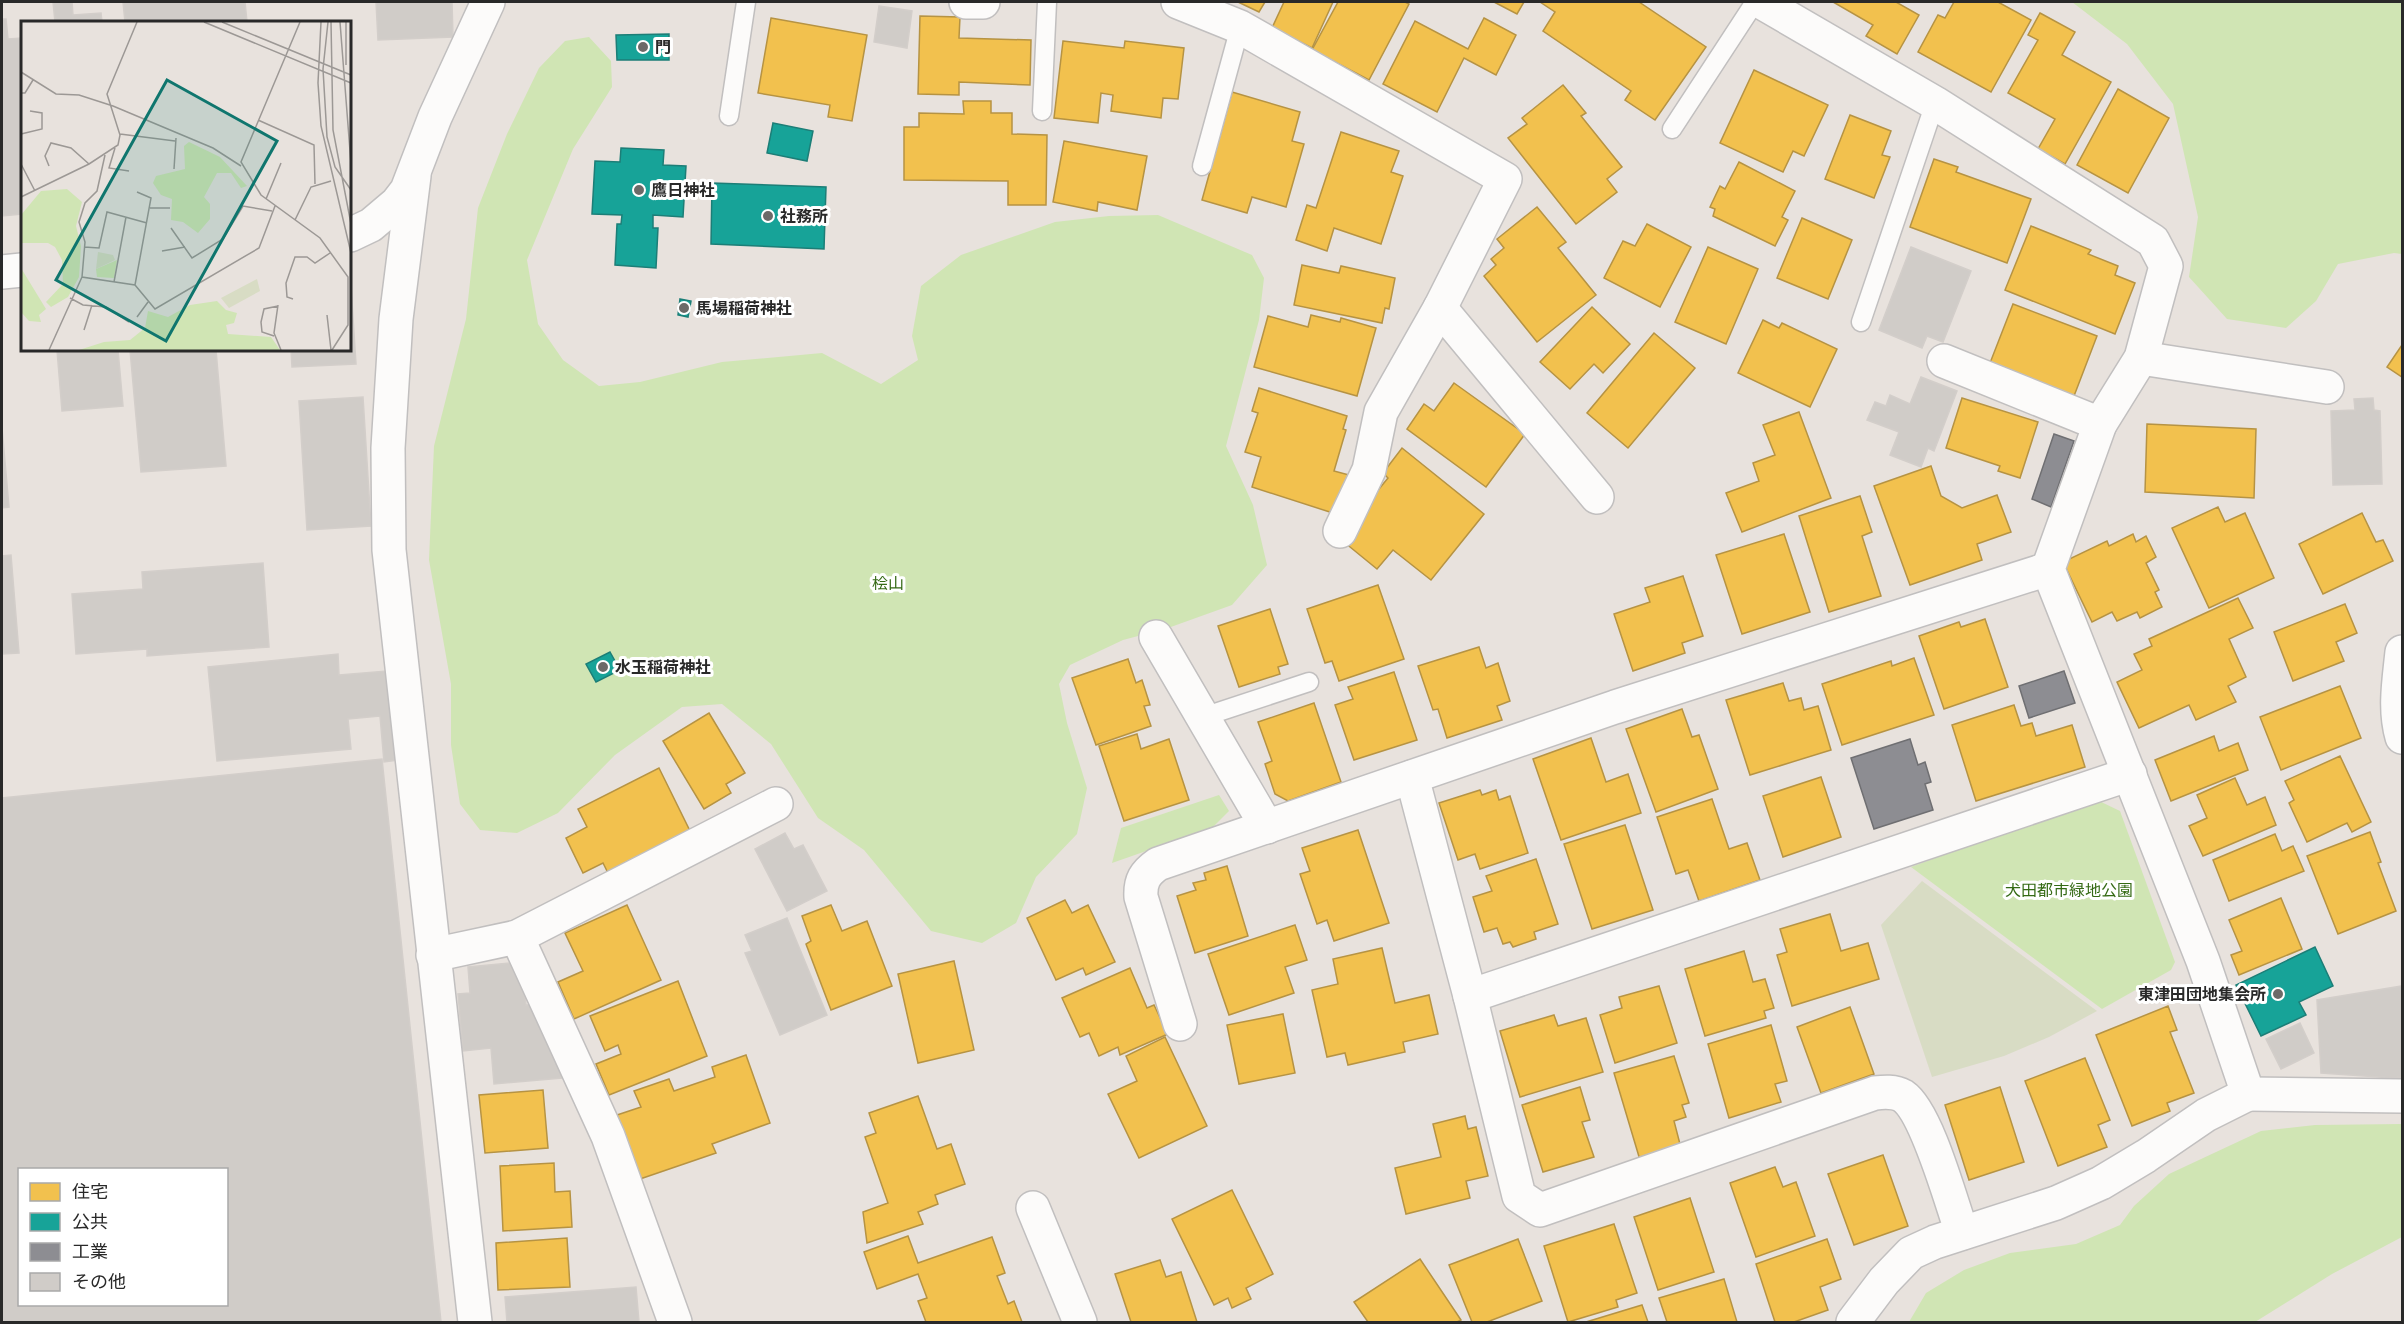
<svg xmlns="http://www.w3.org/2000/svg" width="2404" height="1324" viewBox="0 0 2404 1324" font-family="Jost,'Noto Sans JP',sans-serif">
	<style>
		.green { fill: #d0e5b4 }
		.cemetery { fill: #d8dcc4 }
		.homes { fill: #f2c14e; stroke: #b69343; stroke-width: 1.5 }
		.public { fill: #17a398; stroke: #1c7e77; stroke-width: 1.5 }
		.industry { fill: #8d8d92; stroke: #6f6f72; stroke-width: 1.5 }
		.building { fill: #d0ccc8; stroke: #d3ceca; stroke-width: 1.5; fill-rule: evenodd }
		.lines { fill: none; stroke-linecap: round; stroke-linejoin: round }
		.lane-casing { stroke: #c1bfbf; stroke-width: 21 }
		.street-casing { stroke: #c1bfbf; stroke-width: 36 }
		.lane { stroke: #fcfbfa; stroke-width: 18 }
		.street { stroke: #fcfbfa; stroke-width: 33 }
		.poi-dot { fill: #6c6a68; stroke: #fff; stroke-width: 2 }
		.labels { text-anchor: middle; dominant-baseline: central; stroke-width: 6; stroke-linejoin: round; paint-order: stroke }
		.poi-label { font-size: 16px; font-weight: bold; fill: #292929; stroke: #fff; text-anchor: start }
		.park-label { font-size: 16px; fill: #356a15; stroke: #fff }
		.inset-road { fill: none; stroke: #9c9895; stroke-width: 1.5 }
		.view { fill: #0f766e; fill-opacity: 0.15; stroke: #0f766e; stroke-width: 3 }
		.inset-edge { fill: none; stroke: #292929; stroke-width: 3 }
	</style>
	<rect width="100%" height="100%" fill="#e8e2dd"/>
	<g class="green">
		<path d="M2072,2H2402V254L2394,253L2338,264L2316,301L2286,328L2227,319L2189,277L2198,217L2173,104L2127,44Z"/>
		<path d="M589,37L611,61L612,87L573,149L527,260L538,324L563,360L599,386L640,382L722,362L822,353L881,384L918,360L912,336L921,286L961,255L1055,222L1109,216L1158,215L1252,255L1264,278L1259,320L1226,446L1253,505L1267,565L1232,605L1168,628L1123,640L1070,665L1059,684L1067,723L1087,788L1077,834L1036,877L1016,923L982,943L931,931L864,850L818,818L771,744L722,704L682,707L615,755L558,813L517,833L480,830L460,804L451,745V684L429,560L434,446L466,319L478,208L507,134L539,68L565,41Z"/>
		<path d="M1219,795L1229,811L1212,828L1112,863L1121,828Z"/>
		<path d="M2095,799L2120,811L2175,962L2171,970L2102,1009L1911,867Z"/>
		<path d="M2402,1124V1237L2332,1274L2255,1322H1909L1926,1293L1964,1270L2010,1253L2076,1244L2120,1225L2134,1206L2169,1174L2261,1131L2315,1125Z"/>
	</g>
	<path class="cemetery" d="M1922,881L2097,1011L2049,1037L2004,1056L1932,1077L1881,925Z"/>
	<g class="homes">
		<path d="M1238,2H1265L1259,12Z"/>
		<path d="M1284,2H1333L1312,48L1272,28Z"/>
		<path d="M1338,2H1405L1409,4L1369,80L1312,50Z"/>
		<path d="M1494,2H1524L1517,14Z"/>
		<path d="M1540,2H1639L1706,47L1655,120L1625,100L1631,91L1543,31L1555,12Z"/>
		<path d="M1833,2H1896L1919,15L1897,54L1866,36L1873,25Z"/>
		<path d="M1954,2H1998L2031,20L1991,92L1918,52L1938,15L1945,18Z"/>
		<path d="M2040,13L2075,32L2062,55L2111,82L2065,164L2038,149L2055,119L2008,93L2038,40L2028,35Z"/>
		<path d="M920,16L960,17L959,38L1031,40L1030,85L959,82V95L918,94Z"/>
		<path d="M771,18L867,35L852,121L828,117L830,105L758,93Z"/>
		<path d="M1484,18L1516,35L1496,75L1464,58L1437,112L1383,84L1415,21L1468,49Z"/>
		<path d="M1063,41L1124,48L1125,41L1184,48L1178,99L1163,98L1161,118L1111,111L1113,95L1101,93L1098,123L1054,118Z"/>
		<path d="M1754,70L1828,105L1804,156L1793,151L1783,172L1720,143Z"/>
		<path d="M1563,85L1586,113L1581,116L1622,167L1607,179L1617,192L1576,224L1508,138L1527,124L1522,118Z"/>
		<path d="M2118,89L2169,118L2128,193L2077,165Z"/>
		<path d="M1232,92L1300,112L1292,141L1304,144L1286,207L1252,197L1247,213L1202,200Z"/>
		<path d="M963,101H991V113H1012V134L1047,135L1046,205H1008V181L904,180V127H919V113L964,114Z"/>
		<path d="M1850,115L1891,131L1882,155L1890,157L1874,198L1825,179Z"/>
		<path d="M1341,132L1399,151L1391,172L1403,176L1381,244L1334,228L1327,251L1296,240L1307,205L1316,208Z"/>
		<path d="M1064,141L1147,156L1137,210L1098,202L1097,211L1053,202Z"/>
		<path d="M1934,159L1958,167L1956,172L2031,199L2007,263L1910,227Z"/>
		<path d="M1739,162L1795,191L1782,217L1788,220L1775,246L1713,216L1715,209L1710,207L1720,186L1725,189Z"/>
		<path d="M1537,207L1566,242L1558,248L1596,295L1537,342L1484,276L1496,265L1491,259L1504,248L1497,239Z"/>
		<path d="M1802,218L1852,240L1828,299L1777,278Z"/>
		<path d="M1647,224L1691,247L1660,307L1604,278L1623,241L1635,246Z"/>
		<path d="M2031,226L2091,250L2088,254L2118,266L2115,275L2135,283L2115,334L2005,290Z"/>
		<path d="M1708,247L1758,269L1726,344L1675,322Z"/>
		<path d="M1302,265L1339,273L1341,266L1395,278L1389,309L1385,308L1382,323L1294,305Z"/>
		<path d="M2013,304L2097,336L2074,396L1990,363Z"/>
		<path d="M1592,307L1630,344L1603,373L1594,364L1570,389L1540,362Z"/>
		<path d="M1311,315L1340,322L1341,318L1376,328L1357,396L1254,367L1268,316L1308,327Z"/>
		<path d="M1763,320L1779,328L1782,323L1837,349L1810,407L1738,373Z"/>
		<path d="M1654,333L1695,368L1628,448L1587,413Z"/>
		<path d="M2402,345V377L2387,367Z"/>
		<path d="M1454,383L1525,434L1486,487L1407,429L1424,404L1434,411Z"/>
		<path d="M1259,388L1347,416L1343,429L1346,430L1334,471L1349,475L1336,514L1252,487L1261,457L1245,452L1258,413L1252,411Z"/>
		<path d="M1962,398L2038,422L2020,478L1998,471L2000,466L1946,448Z"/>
		<path d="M1799,412L1831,498L1742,532L1726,493L1759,481L1753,463L1775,455L1763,425Z"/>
		<path d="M2147,424L2256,429L2254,498L2145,492Z"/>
		<path d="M1402,448L1484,514L1431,580L1393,550L1377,569L1339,538L1388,478L1383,473Z"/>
		<path d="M1931,466L1941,496L1962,508L1997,495L2011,532L1977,544L1982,560L1910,585L1874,486Z"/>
		<path d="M1860,496L1872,532L1862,536L1881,596L1829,612L1799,516Z"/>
		<path d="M2218,507L2225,522L2245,513L2274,578L2209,608L2172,528Z"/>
		<path d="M2362,513L2376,542L2383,540L2393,561L2323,594L2299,544Z"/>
		<path d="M1784,534L1810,612L1742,634L1716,555Z"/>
		<path d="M2133,534L2136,542L2146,536L2156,557L2146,563L2159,590L2155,592L2162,607L2140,618L2137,612L2117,621L2112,612L2092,622L2063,562L2107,541L2109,546Z"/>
		<path d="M1683,576L1703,636L1682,643L1685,653L1633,671L1614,614L1650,602L1645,588Z"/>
		<path d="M1378,585L1404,659L1339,681L1332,661L1325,663L1307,609Z"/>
		<path d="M2238,598L2253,628L2229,639L2246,677L2228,686L2236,702L2196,720L2189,705L2139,728L2117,682L2142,670L2134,654L2152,646L2149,639Z"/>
		<path d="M2345,604L2357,633L2336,642L2344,661L2293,681L2274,632Z"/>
		<path d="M1270,609L1288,664L1278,667L1280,674L1239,687L1218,626Z"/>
		<path d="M1985,619L2008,687L1944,709L1919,636L1959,622L1961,627Z"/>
		<path d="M1479,647L1486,668L1498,663L1510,701L1497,706L1502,720L1447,738L1438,709L1433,710L1418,666Z"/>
		<path d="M1914,658L1934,715L1842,745L1822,684L1891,661L1892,666Z"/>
		<path d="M1128,659L1136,683L1142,680L1150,705L1144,706L1151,726L1096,745L1072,678Z"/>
		<path d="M1394,672L1417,740L1354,760L1335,705L1353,699L1348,687Z"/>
		<path d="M1783,683L1789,701L1801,698L1804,710L1818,706L1831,750L1750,775L1726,700Z"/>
		<path d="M2340,686L2361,738L2281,770L2260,717Z"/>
		<path d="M1314,703L1341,782L1288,801L1275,794L1265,764L1272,761L1258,722Z"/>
		<path d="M2014,705L2021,726L2032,723L2036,736L2072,725L2085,767L1976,801L1952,725Z"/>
		<path d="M1682,709L1692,737L1699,735L1718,789L1656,812L1626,729Z"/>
		<path d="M709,713L745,773L726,784L731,793L704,809L663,741Z"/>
		<path d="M1137,734L1141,749L1169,739L1189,800L1124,821L1099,746Z"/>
		<path d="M2214,736L2219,751L2238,743L2248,770L2171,801L2155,760Z"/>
		<path d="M1591,738L1606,782L1628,774L1641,813L1561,840L1533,759Z"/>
		<path d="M2340,756L2371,822L2352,832L2347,823L2307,842L2289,803L2294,800L2285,781Z"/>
		<path d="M659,768L692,835L610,877L603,863L583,873L566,838L587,827L578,809Z"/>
		<path d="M1821,777L1841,837L1783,857L1763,796Z"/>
		<path d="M2235,778L2247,805L2265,797L2276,825L2203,856L2189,826L2207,818L2197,795Z"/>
		<path d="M1480,790L1482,795L1496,790L1499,800L1510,796L1528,853L1480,869L1475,854L1458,860L1439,803Z"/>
		<path d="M1712,799L1729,849L1747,843L1760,880L1699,901L1688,870L1676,874L1657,817Z"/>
		<path d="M1625,825L1653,910L1592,929L1564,844Z"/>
		<path d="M1358,830L1389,923L1334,941L1327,920L1317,924L1300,874L1310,871L1302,848Z"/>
		<path d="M2370,832L2381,862L2378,863L2396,911L2338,934L2307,856Z"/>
		<path d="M2275,834L2282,851L2293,846L2304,871L2229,901L2213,860Z"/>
		<path d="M1536,859L1558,924L1534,932L1536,939L1513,947L1510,942L1503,944L1497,928L1484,932L1473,897L1492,891L1486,876Z"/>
		<path d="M1227,866L1248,936L1195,953L1177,896L1196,890L1193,883L1206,880L1204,873Z"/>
		<path d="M2281,898L2302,949L2239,975L2231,955L2242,951L2229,920Z"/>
		<path d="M1065,900L1072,913L1088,905L1115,962L1086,975L1083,968L1056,980L1027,918Z"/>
		<path d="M627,905L661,980L574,1019L558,982L583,971L565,933Z"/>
		<path d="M831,905L842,931L867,921L892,986L831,1010L806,944L811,941L802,916Z"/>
		<path d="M1830,914L1841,951L1868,943L1879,979L1792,1006L1777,955L1787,952L1780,929Z"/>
		<path d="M1295,925L1307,960L1285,967L1294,993L1229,1015L1208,954Z"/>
		<path d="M1382,948L1395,1003L1429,995L1438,1034L1403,1042L1405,1052L1348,1065L1345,1053L1327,1057L1312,990L1338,984L1333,959Z"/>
		<path d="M1744,951L1753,982L1765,979L1774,1008L1764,1011L1766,1018L1705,1036L1685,969Z"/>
		<path d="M954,961L974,1050L918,1063L898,974Z"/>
		<path d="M1130,968L1147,1008L1154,1005L1168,1034L1120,1055L1118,1047L1099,1056L1089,1033L1080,1037L1062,998Z"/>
		<path d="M678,981L707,1056L609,1095L596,1064L621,1054L618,1045L605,1051L590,1016Z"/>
		<path d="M1659,986L1677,1043L1615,1063L1600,1015L1622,1008L1619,997Z"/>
		<path d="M2168,1006L2177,1030L2170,1032L2194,1093L2167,1103L2170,1111L2132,1126L2096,1035Z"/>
		<path d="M1850,1007L1874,1074L1821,1093L1797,1027Z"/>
		<path d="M1283,1014L1295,1073L1239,1084L1227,1025Z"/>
		<path d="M1554,1015L1558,1026L1586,1018L1603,1072L1520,1097L1500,1031Z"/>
		<path d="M1771,1025L1787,1081L1775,1084L1781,1102L1729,1118L1708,1044Z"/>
		<path d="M1165,1037L1207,1126L1139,1158L1108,1094L1137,1081L1126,1056Z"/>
		<path d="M746,1055L770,1123L712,1144L716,1153L640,1179L617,1115L641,1107L634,1091L669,1079L674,1091L715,1077L712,1067Z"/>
		<path d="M1674,1056L1689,1103L1682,1105L1686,1117L1674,1121L1681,1148L1640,1160L1614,1073Z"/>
		<path d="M2085,1058L2110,1120L2098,1125L2107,1147L2058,1166L2025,1081Z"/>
		<path d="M1580,1087L1590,1120L1582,1122L1594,1157L1543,1172L1522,1105Z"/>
		<path d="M2000,1087L2024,1162L1969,1180L1945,1105Z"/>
		<path d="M543,1090L548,1148L485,1153L479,1095Z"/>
		<path d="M918,1096L937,1149L951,1144L965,1184L935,1195L938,1204L918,1212L923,1224L867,1243L863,1212L888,1203L865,1137L876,1133L869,1113Z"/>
		<path d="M1465,1116L1468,1129L1476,1127L1488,1176L1466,1181L1470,1198L1406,1214L1395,1168L1441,1157L1433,1124Z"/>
		<path d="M1883,1155L1908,1226L1854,1245L1828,1174Z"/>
		<path d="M554,1163L555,1192L570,1191L572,1227L503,1231L500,1166Z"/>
		<path d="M1775,1167L1783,1187L1796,1182L1815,1236L1756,1257L1730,1183Z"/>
		<path d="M1232,1190L1273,1274L1246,1288L1251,1299L1232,1308L1228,1298L1214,1305L1172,1219Z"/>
		<path d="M1690,1198L1714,1272L1658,1290L1634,1217Z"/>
		<path d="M1614,1224L1637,1293L1616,1300L1618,1307L1568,1322L1544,1246Z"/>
		<path d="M908,1236L918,1263L992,1237L1005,1273L997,1276L1008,1304L1014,1301L1022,1322H926L918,1301L927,1298L918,1274L877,1289L864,1252Z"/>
		<path d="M567,1238L570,1287L498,1290L496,1243Z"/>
		<path d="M1518,1239L1542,1301L1487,1322H1472L1449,1265Z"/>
		<path d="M1827,1239L1841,1279L1820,1287L1828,1310L1794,1322H1775L1756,1264Z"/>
		<path d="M1420,1259L1461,1320L1457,1322H1368L1354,1302Z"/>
		<path d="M1160,1260L1166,1277L1181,1272L1197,1322H1131L1115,1274Z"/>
		<path d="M1724,1279L1737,1322H1667L1659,1298Z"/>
		<path d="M1642,1305L1648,1322H1586Z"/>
	</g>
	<g class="public">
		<path d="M669,34V60H617L616,35Z"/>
		<path d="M773,123L813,131L807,161L767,153Z"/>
		<path d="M621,148L664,150L663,165L686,166L683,217L653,215V228H658L656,268L615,265L617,224H621L622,215L592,214L595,161L620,162Z"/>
		<path d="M712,183L826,187L824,249L711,244Z"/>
		<path d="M680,299L691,301L688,317L678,315Z"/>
		<path d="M610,652L620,670L596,682L586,664Z"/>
		<path d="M2315,947L2333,986L2299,1002L2306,1015L2261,1036L2236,985Z"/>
	</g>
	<g class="industry">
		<path d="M2054,434L2074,441L2051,507L2032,499Z"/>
		<path d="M2064,671L2075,703L2029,718L2019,686Z"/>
		<path d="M1910,739L1918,765L1925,762L1931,782L1925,784L1933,810L1874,829L1851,758Z"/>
	</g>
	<g class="building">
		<path d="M53,2H72L73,15L101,13L102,22H55Z"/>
		<path d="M123,2H245L247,22H125Z"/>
		<path d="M376,2H452L453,37L378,40Z"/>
		<path d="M879,6L912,11L907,48L874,42Z"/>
		<path d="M2,19H6L8,39L22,38V214L2,216Z"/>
		<path d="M1911,247L1971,271L1943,342L1927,336L1922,348L1879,330Z"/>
		<path d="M350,287H351L356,364L292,367L291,350H350Z"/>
		<path d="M57,350H118L123,406L62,411Z"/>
		<path d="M130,350H216L226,466L141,472Z"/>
		<path d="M1921,377L1957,391L1934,451L1928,448L1921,467L1890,455L1899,432L1867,420L1875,402L1886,406L1890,395L1910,404Z"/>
		<path d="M363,397L371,526L307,530L299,401Z"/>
		<path d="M2373,398L2374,410L2380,411L2382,484L2333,485L2331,411L2355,410L2354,399Z"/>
		<path d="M2,428L9,507L2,508Z"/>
		<path d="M11,555L19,653L2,654V556Z"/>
		<path d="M263,563L269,647L147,656V649L76,654L72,594L143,589L142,572Z"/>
		<path d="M338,654L339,675L387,671L405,759L384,762L380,716L348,719L351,749L217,761L208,667Z"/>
		<path d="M382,759L441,1322H2V798ZM20,1170H226V1304H20Z"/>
		<path d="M785,833L794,849L803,845L827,891L787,911L755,849Z"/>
		<path d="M787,918L827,1015L780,1035L745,953L752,951L745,935Z"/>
		<path d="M522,962L526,1005L542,1004L558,1034L562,1078L494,1084L491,1048L463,1051L458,994L470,993L468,967Z"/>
		<path d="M2402,986V1077L2393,1078L2321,1073L2317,1000Z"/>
		<path d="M2300,1023L2314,1053L2281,1069L2266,1039Z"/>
		<path d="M636,1287L639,1322H507L505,1297Z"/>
	</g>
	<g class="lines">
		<defs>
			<g id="lane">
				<path d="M1042,111L1047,2"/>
				<path d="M729,116L746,2"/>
				<path d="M1672,129L1755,2"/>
				<path d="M1202,166L1240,27"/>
				<path d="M1861,322L1935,103"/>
				<path d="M1203,717L1309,682"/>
			</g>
			<g id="street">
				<path d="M966,2H983"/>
				<path d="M1178,2L1240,27L1505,179L1440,308L1381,412L1369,470L1340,531"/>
				<path d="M1761,2L1935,103L2153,241L2166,266L2141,358L2100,424L2048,569L2203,961L2248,1094L2206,1115L2146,1156L2101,1183L2056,1203L1935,1242L1911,1253L1884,1281L1853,1322"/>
				<path d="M414,176L396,319L388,448L389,550L475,1322"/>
				<path d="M350,235L371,225L397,203L407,190L435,117L488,2"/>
				<path d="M2,272L22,270"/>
				<path d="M1440,308L1597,497"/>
				<path d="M2141,358L2327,387"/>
				<path d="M1944,361L2100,424"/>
				<path d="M1156,637L1267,827"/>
				<path d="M2402,652C2399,681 2394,709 2402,737"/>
				<path d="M1412,777L1470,996L1519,1196L1540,1210L1875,1093C1884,1092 1894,1091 1903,1096C1927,1112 1951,1202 1962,1233"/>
				<path d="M517,937L608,1136L675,1322"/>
				<path d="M433,955L517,937L776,804"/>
				<path d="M1470,996L2130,774"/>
				<path d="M1180,1024L1141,897C1140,881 1145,873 1158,864L1615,707L2048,569"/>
				<path d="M2248,1094L2402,1096"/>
				<path d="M1033,1208L1080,1322"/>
			</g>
		</defs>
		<use href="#lane" class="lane-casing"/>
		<use href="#street" class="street-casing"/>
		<use href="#lane" class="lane"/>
		<use href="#street" class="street"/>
	</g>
	<g class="poi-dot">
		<circle cx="643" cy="47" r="6"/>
		<circle cx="639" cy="190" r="6"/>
		<circle cx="768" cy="216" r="6"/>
		<circle cx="684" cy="308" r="6"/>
		<circle cx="603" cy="667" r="6"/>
		<circle cx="2278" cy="994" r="6"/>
	</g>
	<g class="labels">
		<g class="poi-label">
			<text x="655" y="47">門</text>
			<text x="651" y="190">鷹日神社</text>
			<text x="780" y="216">社務所</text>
			<text x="696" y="308">馬場稲荷神社</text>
			<text x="615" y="667">水玉稲荷神社</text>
			<text x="2266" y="994" text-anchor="end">東津田団地集会所</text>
		</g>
		<g class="park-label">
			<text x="888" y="583">桧山</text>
			<text x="2069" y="890">犬田都市緑地公園</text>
		</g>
	</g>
	<g transform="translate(21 21)">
		<rect width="330" height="330" fill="#e8e2dd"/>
		<path d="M168,121L199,136L226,165L220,167L210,152H196L183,176L189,183V198L177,212L162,201L150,199L151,178L140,174L132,162L135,155L164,148L163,125ZM46,168L61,181L55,205L60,225L58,256L47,276L30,286L25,281L42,263L41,239L34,226L27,222H0V194L20,170ZM96,239L93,257L76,256L75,248ZM0,247L25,288L18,294L20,301L8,300L0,291ZM196,280L205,289L216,292L213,302L205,304L207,313L250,316L259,329H58L83,321L109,319L124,307L127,290L147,296L169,284Z" fill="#d0e5b4"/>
		<path d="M77,231L92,234L94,239L75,248ZM236,258L239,270L208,287L200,277Z" fill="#d8dcc4"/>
		<path class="inset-road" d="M183,1L330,62M201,1L330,54M279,1L220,141L240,174L299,217L327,256V304L311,329M300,1L297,62L300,105L330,232M307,1L302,48L306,116L314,146L330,169M310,1L312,109L330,203M319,1L330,143M325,1V44M0,51L35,73L58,74L92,85L192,127L220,145M0,72H4L12,59M237,99L293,124L294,163M0,113L21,108V92L9,90M99,113L154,120M94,127L88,147L108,150M84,134L76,170L64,182L58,201L64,221L61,256L114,264L134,288L238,227L254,185M0,143L14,170M28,145L24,135L30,122L50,127L68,143M153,148L155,117M0,176L68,143L97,124L99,114L86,73L116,1M245,178L260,142M129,187H149M274,199L290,166L310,160M150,207L171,237L202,218L222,185L251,190M63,226L78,227L86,191L126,202M141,230L164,226M93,261L105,196M114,264L130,177L116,171M49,277L62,284L85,286L108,301M272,278L266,276L265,262L274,236H286L294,242L309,232M257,284L253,312L260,329M306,294L310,329M116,296L127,281M63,309L71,284M253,315L241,311L240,301L243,288L257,285M28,329L61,256"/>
		<path class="view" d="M146,59L256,120L145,320L35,259Z"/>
		<rect width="330" height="330" class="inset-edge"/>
	</g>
	<rect width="2404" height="1324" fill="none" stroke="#292929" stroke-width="6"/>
	<rect x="18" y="1168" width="210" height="138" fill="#ffffff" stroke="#a9a9a9" stroke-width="1.5"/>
	<rect x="30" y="1183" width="30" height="18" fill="#f2c14e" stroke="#a9a9a9" stroke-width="1.5"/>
	<text x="72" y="1198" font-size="18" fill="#292929">住宅</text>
	<rect x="30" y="1213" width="30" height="18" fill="#17a398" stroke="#a9a9a9" stroke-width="1.5"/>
	<text x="72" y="1228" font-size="18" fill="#292929">公共</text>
	<rect x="30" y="1243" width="30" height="18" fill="#8d8d92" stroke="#a9a9a9" stroke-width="1.5"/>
	<text x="72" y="1258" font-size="18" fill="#292929">工業</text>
	<rect x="30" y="1273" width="30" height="18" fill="#d0ccc8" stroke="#a9a9a9" stroke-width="1.5"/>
	<text x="72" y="1288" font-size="18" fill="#292929">その他</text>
</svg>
